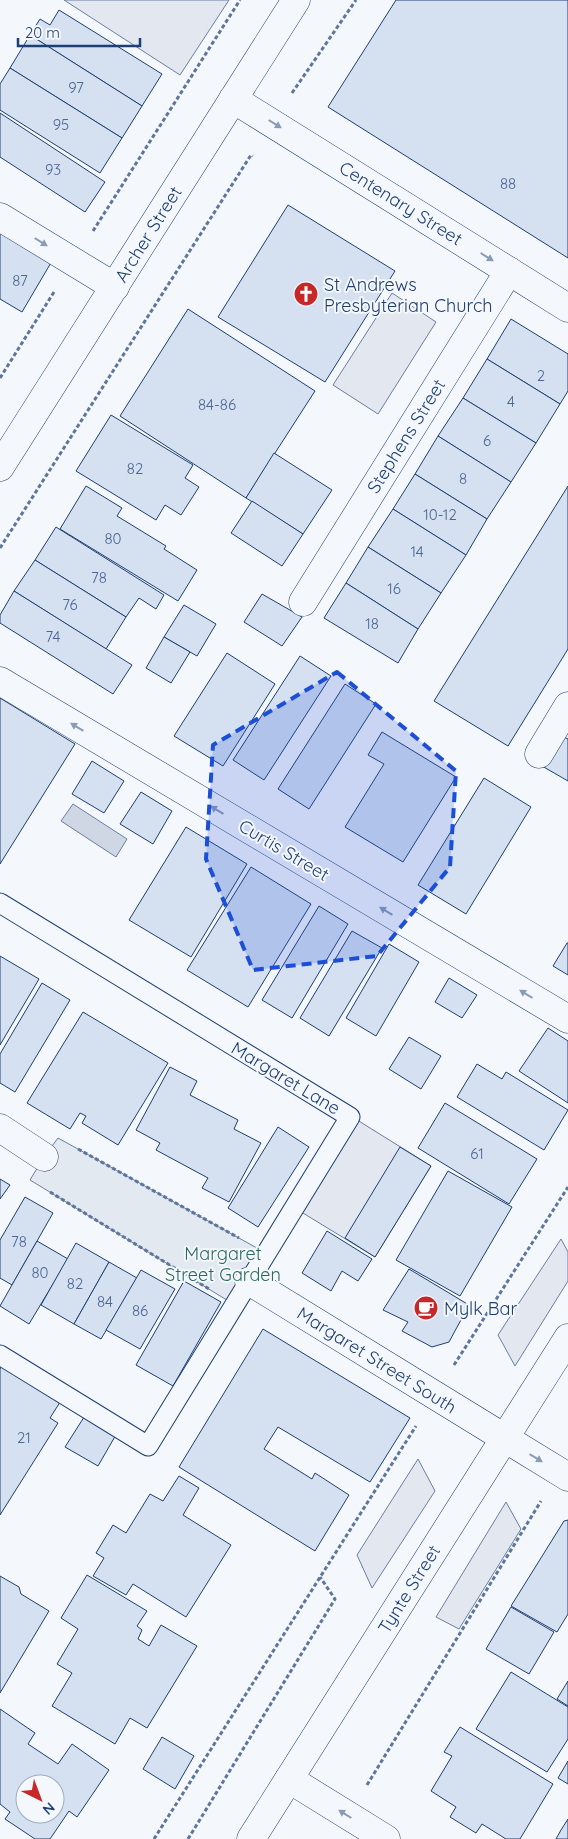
<svg xmlns="http://www.w3.org/2000/svg" width="568" height="1839" viewBox="0 0 568 1839" font-family="Quicksand,sans-serif">
	<style>
		.green { fill: #e3e9f0; stroke: #687fa3 }
		.parking { fill: #e3e8f0; stroke: #687fa3 }
		.water { fill: #cfd7e4; stroke: #687fa3 }
		.building { fill: #d5e0f0; stroke: #1d3f73; fill-rule: evenodd }
		.lines { fill: none; stroke-linecap: round; stroke-linejoin: round }
		.service-casing { stroke: #1d3f73; stroke-width: 21 }
		.minor-casing { stroke: #1d3f73; stroke-width: 29 }
		.tertiary-casing { stroke: #1d3f73; stroke-width: 29 }
		.path { stroke: #5e769c; stroke-width: 3; stroke-dasharray: 4 2.5; stroke-linecap: butt }
		.service { stroke: #f4f7fb; stroke-width: 19 }
		.minor { stroke: #f4f7fb; stroke-width: 28 }
		.tertiary { stroke: #f4f7fb; stroke-width: 28 }
		.oneway { fill: #889bb7 }
		.marked { fill: #1d4ed8; fill-opacity: 0.2; stroke: #1d4ed8; stroke-width: 4; stroke-dasharray: 10 6; stroke-linejoin: round }
		.labels { text-anchor: middle; dominant-baseline: central; stroke-width: 4; stroke-linejoin: round; paint-order: stroke }
		.number-label { font-size: 15px; fill: #4b6792 }
		.street-label { font-size: 18px; fill: #1d3f73; stroke: #f4f7fb }
		.poi-label { font-size: 18px; fill: #1d3f73; stroke: #f4f7fb; text-anchor: start }
		.park-label { font-size: 18px; fill: #2c6c60; stroke: #f4f7fb }
	</style>
	<rect width="100%" height="100%" fill="#f4f7fb"/>
	<path class="green" d="M58,1138L266,1253L235,1305L30,1180L44,1157Z"/>
	<g class="parking">
		<path d="M64,0H229L180,75Z"/>
		<path d="M392,293L436,322L378,414L333,385Z"/>
		<path d="M354,1118L431,1166L375,1257L298,1210Z"/>
		<path d="M561,1239L568,1252V1281L515,1366L498,1335Z"/>
		<path d="M418,1459L435,1491L372,1588L357,1555Z"/>
		<path d="M506,1502L521,1529L459,1629L436,1617Z"/>
	</g>
	<path class="water" d="M73,804L127,839L116,857L61,821Z"/>
	<g class="building">
		<path d="M396,0H568V258L328,107Z"/>
		<path d="M59,10L162,74L142,106L30,35L40,19L50,25Z"/>
		<path d="M30,35L142,106L122,138L10,68Z"/>
		<path d="M10,68L122,138L100,173L0,110V84Z"/>
		<path d="M0,113L105,182L85,212L0,157Z"/>
		<path d="M288,205L395,271L325,382L218,317Z"/>
		<path d="M0,229L52,261L22,312L0,299Z"/>
		<path d="M188,309L315,391L246,498L120,416Z"/>
		<path d="M511,319L568,354V391L560,404L487,359Z"/>
		<path d="M487,359L560,404L536,443L463,398Z"/>
		<path d="M463,398L536,443L511,482L438,436Z"/>
		<path d="M111,415L193,465L185,478L199,487L181,515L165,505L156,520L76,471Z"/>
		<path d="M438,436L511,482L487,519L415,474Z"/>
		<path d="M274,453L332,490L303,534L246,498Z"/>
		<path d="M415,474L487,519L466,555L393,509Z"/>
		<path d="M86,486L122,508L117,516L166,546L164,549L197,570L178,601L60,529Z"/>
		<path d="M568,486V649L508,746L434,701Z"/>
		<path d="M252,501L303,534L282,566L231,533Z"/>
		<path d="M393,509L466,555L441,593L368,547Z"/>
		<path d="M56,527L164,595L156,609L139,598L126,617L35,560Z"/>
		<path d="M368,547L441,593L418,629L346,583Z"/>
		<path d="M35,560L126,617L106,649L14,591Z"/>
		<path d="M346,583L418,629L398,663L324,618Z"/>
		<path d="M14,591L132,665L113,694L0,623V615Z"/>
		<path d="M262,594L302,617L282,646L244,622Z"/>
		<path d="M184,605L216,624L197,656L164,637Z"/>
		<path d="M164,637L190,652L171,683L146,668Z"/>
		<path d="M227,653L275,684L223,766L174,736Z"/>
		<path d="M300,656L331,676L264,780L233,760Z"/>
		<path d="M345,684L376,704L309,809L278,789Z"/>
		<path d="M0,698L75,744L0,864Z"/>
		<path d="M382,732L456,777L403,862L345,827L384,764L368,755Z"/>
		<path d="M560,735L568,739V781L542,766Z"/>
		<path d="M92,761L124,781L104,813L72,794Z"/>
		<path d="M484,778L531,807L466,914L418,885Z"/>
		<path d="M141,792L172,811L153,844L120,824Z"/>
		<path d="M186,827L247,864L191,957L129,920Z"/>
		<path d="M251,867L311,904L248,1007L187,970Z"/>
		<path d="M319,906L348,924L292,1018L262,1000Z"/>
		<path d="M352,931L382,948L329,1036L300,1018Z"/>
		<path d="M567,943H568V975L553,966Z"/>
		<path d="M389,944L419,962L376,1036L346,1018Z"/>
		<path d="M0,956L39,979L0,1045Z"/>
		<path d="M449,978L477,995L462,1018L435,1002Z"/>
		<path d="M42,983L70,1000L15,1092L0,1083V1054Z"/>
		<path d="M83,1012L168,1063L118,1145L82,1123L86,1116L80,1113L70,1129L27,1103Z"/>
		<path d="M548,1028L568,1041V1103L519,1071Z"/>
		<path d="M409,1037L441,1056L421,1089L389,1069Z"/>
		<path d="M477,1064L502,1079L506,1072L568,1110L544,1150L457,1097Z"/>
		<path d="M170,1067L197,1081L190,1095L238,1120L234,1129L261,1143L229,1202L202,1188L208,1178L156,1150L160,1143L136,1130Z"/>
		<path d="M445,1103L537,1159L509,1204L418,1148Z"/>
		<path d="M278,1127L309,1147L258,1227L228,1208Z"/>
		<path d="M400,1147L431,1166L375,1257L345,1238Z"/>
		<path d="M448,1171L512,1207L460,1296L396,1260Z"/>
		<path d="M0,1179L10,1185L0,1199Z"/>
		<path d="M25,1197L53,1213L12,1285L0,1278V1240Z"/>
		<path d="M327,1231L372,1259L358,1281L342,1271L331,1291L302,1273Z"/>
		<path d="M37,1241L68,1259L29,1324L0,1306Z"/>
		<path d="M76,1243L109,1262L74,1324L41,1305Z"/>
		<path d="M109,1262L137,1278L101,1339L74,1324Z"/>
		<path d="M409,1269L469,1305L449,1342L432,1347L402,1331L408,1322L383,1310Z"/>
		<path d="M141,1270L175,1289L140,1349L106,1330Z"/>
		<path d="M184,1281L221,1302L173,1386L136,1365Z"/>
		<path d="M263,1329L410,1418L370,1482L278,1427L264,1449L312,1479L315,1473L349,1495L315,1551L179,1467Z"/>
		<path d="M4,1362L62,1399L50,1418L58,1423L0,1515V1369Z"/>
		<path d="M86,1414L117,1433L98,1466L65,1447Z"/>
		<path d="M179,1476L199,1488L183,1515L231,1545L186,1617L133,1584L126,1595L93,1576L104,1558L96,1553L113,1525L126,1533L150,1494L163,1501Z"/>
		<path d="M568,1520V1614L557,1632L511,1606L564,1521Z"/>
		<path d="M87,1575L147,1611L137,1626L142,1630L138,1639L149,1646L161,1625L197,1646L147,1728L130,1718L115,1744L52,1706L72,1673L57,1664L78,1629L61,1618Z"/>
		<path d="M0,1576L19,1587L21,1594L49,1611L0,1693Z"/>
		<path d="M511,1607L554,1632L529,1674L486,1649Z"/>
		<path d="M511,1672L568,1707V1739L547,1772L476,1729Z"/>
		<path d="M568,1681V1706L557,1699Z"/>
		<path d="M0,1709L35,1733L28,1744L58,1764L72,1744L109,1770L77,1817L69,1811L50,1839H35L5,1819L10,1812L0,1804ZM25,1784H55V1814H25Z"/>
		<path d="M460,1727L553,1784L520,1839H506L482,1824L476,1833L450,1817L456,1807L431,1791L452,1756L444,1752Z"/>
		<path d="M162,1737L194,1756L175,1789L143,1769Z"/>
		<path d="M568,1761V1784L558,1778Z"/>
		<path d="M568,1819V1839H556L561,1830Z"/>
	</g>
	<g class="lines">
		<defs>
			<path id="service" d="M0,903L350,1117L148,1446L0,1355"/>
			<g id="minor">
				<path d="M233,99L568,308"/>
				<path d="M0,217L115,287"/>
				<path d="M0,467L296,0"/>
				<path d="M303,602L509,271"/>
				<path d="M0,681L568,1019"/>
				<path d="M539,754L568,706"/>
				<path d="M0,1128L44,1157"/>
				<path d="M249,1281L568,1477"/>
				<path d="M289,1779L386,1839"/>
			</g>
			<path id="tertiary" d="M251,1839L568,1338"/>
		</defs>
		<use href="#service" class="service-casing"/>
		<use href="#minor" class="minor-casing"/>
		<use href="#tertiary" class="tertiary-casing"/>
		<g class="path">
			<path d="M292,93L356,0"/>
			<path d="M93,231L240,0"/>
			<path d="M0,378L54,292"/>
			<path d="M0,548L251,155L253,156"/>
			<path d="M78,1149L239,1238"/>
			<path d="M50,1192L209,1289"/>
			<path d="M454,1365L568,1187"/>
			<path d="M367,1785L541,1501"/>
			<path d="M154,1839L416,1426"/>
			<path d="M188,1839L335,1599L320,1577"/>
		</g>
		<use href="#service" class="service"/>
		<use href="#minor" class="minor"/>
		<use href="#tertiary" class="tertiary"/>
	</g>
	<defs><path id="oneway-solid" d="M-6-.8H1V-3.2L6.5 0L1 3.2V.8H-6Z" transform="scale(1.25)"/></defs>
	<g class="oneway">
		<use href="#oneway-solid" transform="translate(275 124) rotate(32)"/>
		<use href="#oneway-solid" transform="translate(41 242) rotate(32)"/>
		<use href="#oneway-solid" transform="translate(487 257) rotate(32)"/>
		<use href="#oneway-solid" transform="translate(77 727) rotate(-149)"/>
		<use href="#oneway-solid" transform="translate(217 810) rotate(-149)"/>
		<use href="#oneway-solid" transform="translate(386 911) rotate(-149)"/>
		<use href="#oneway-solid" transform="translate(526 994) rotate(-149)"/>
		<use href="#oneway-solid" transform="translate(536 1458) rotate(31)"/>
		<use href="#oneway-solid" transform="translate(345 1814) rotate(-148)"/>
	</g>
	<path class="marked" d="M337,672L456,771L450,867L377,956L253,970L206,859L213,745Z"/>
	<defs>
		<symbol id="church-disc" viewBox="-11 -11 22 22"><circle r="9.5" fill="#c62828" stroke="#f4f7fb"/><path d="M-1.2-6h2.4v3.5h3.3v2.4h-3.3V6h-2.4V-.1h-3.3v-2.4h3.3Z" fill="#fff"/></symbol>
		<symbol id="cafe-disc" viewBox="-11 -11 22 22"><circle r="9.5" fill="#c62828" stroke="#f4f7fb"/><path d="M-5.5-4.5H6V0H3Q3 3.5 0 3.5H-2.5Q-5.5 3.5-5.5 0ZM3-3.2v2h1.7v-2ZM-6 4.5H4V6H-6Z" fill="#fff"/></symbol>
	</defs>
	<g fill-rule="evenodd">
		<use href="#church-disc" x="292" y="280" width="28" height="28"/>
		<use href="#cafe-disc" x="412" y="1294" width="28" height="28"/>
	</g>
	<g class="labels">
		<g class="number-label">
			<text x="76" y="87">97</text>
			<text x="61" y="124">95</text>
			<text x="53" y="169">93</text>
			<text x="508" y="183">88</text>
			<text x="20" y="280">87</text>
			<text x="541" y="375">2</text>
			<text x="511" y="401">4</text>
			<text x="217" y="404">84-86</text>
			<text x="487" y="440">6</text>
			<text x="135" y="468">82</text>
			<text x="463" y="478">8</text>
			<text x="440" y="514">10-12</text>
			<text x="113" y="538">80</text>
			<text x="417" y="551">14</text>
			<text x="99" y="577">78</text>
			<text x="394" y="588">16</text>
			<text x="70" y="604">76</text>
			<text x="372" y="623">18</text>
			<text x="53" y="636">74</text>
			<text x="477" y="1153">61</text>
			<text x="19" y="1241">78</text>
			<text x="40" y="1272">80</text>
			<text x="75" y="1283">82</text>
			<text x="105" y="1301">84</text>
			<text x="140" y="1310">86</text>
			<text x="24" y="1437">21</text>
		</g>
		<g class="street-label">
			<text transform="translate(401 203) rotate(32)">Centenary Street</text>
			<text transform="translate(148 234) rotate(-58)">Archer Street</text>
			<text transform="translate(406 436) rotate(-58)">Stephens Street</text>
			<text transform="translate(284 850) rotate(31)">Curtis Street</text>
			<text transform="translate(286 1078) rotate(31)">Margaret Lane</text>
			<text transform="translate(377 1360) rotate(32)">Margaret Street South</text>
			<text transform="translate(409 1589) rotate(-58)">Tynte Street</text>
		</g>
		<g class="poi-label">
			<text x="324" y="284">St Andrews<tspan x="324" dy="21">Presbyterian Church</tspan></text>
			<text x="444" y="1308">Mylk Bar</text>
		</g>
		<g class="park-label">
			<text x="223" y="1253">Margaret<tspan x="223" dy="21">Street Garden</tspan></text>
		</g>
	</g>
	<g transform="translate(40 1799) rotate(138)"><circle r="24" fill="#f4f7fb" stroke="#9eadc5"/>
	<path d="M0-4L9 19L0 12L-9 19Z" fill="#c62828"/>
	<text y="-8" font-size="14" font-weight="bold" text-anchor="middle" fill="#1d3f73">N</text>
	</g>
	<path d="M18 38v8h122v-8" fill="none" stroke="#1d3f73" stroke-width="2.5"/>
	<text x="25" y="38" font-size="15" fill="#1d3f73" stroke="#f4f7fb" stroke-width="4" paint-order="stroke">20 m</text>
</svg>
